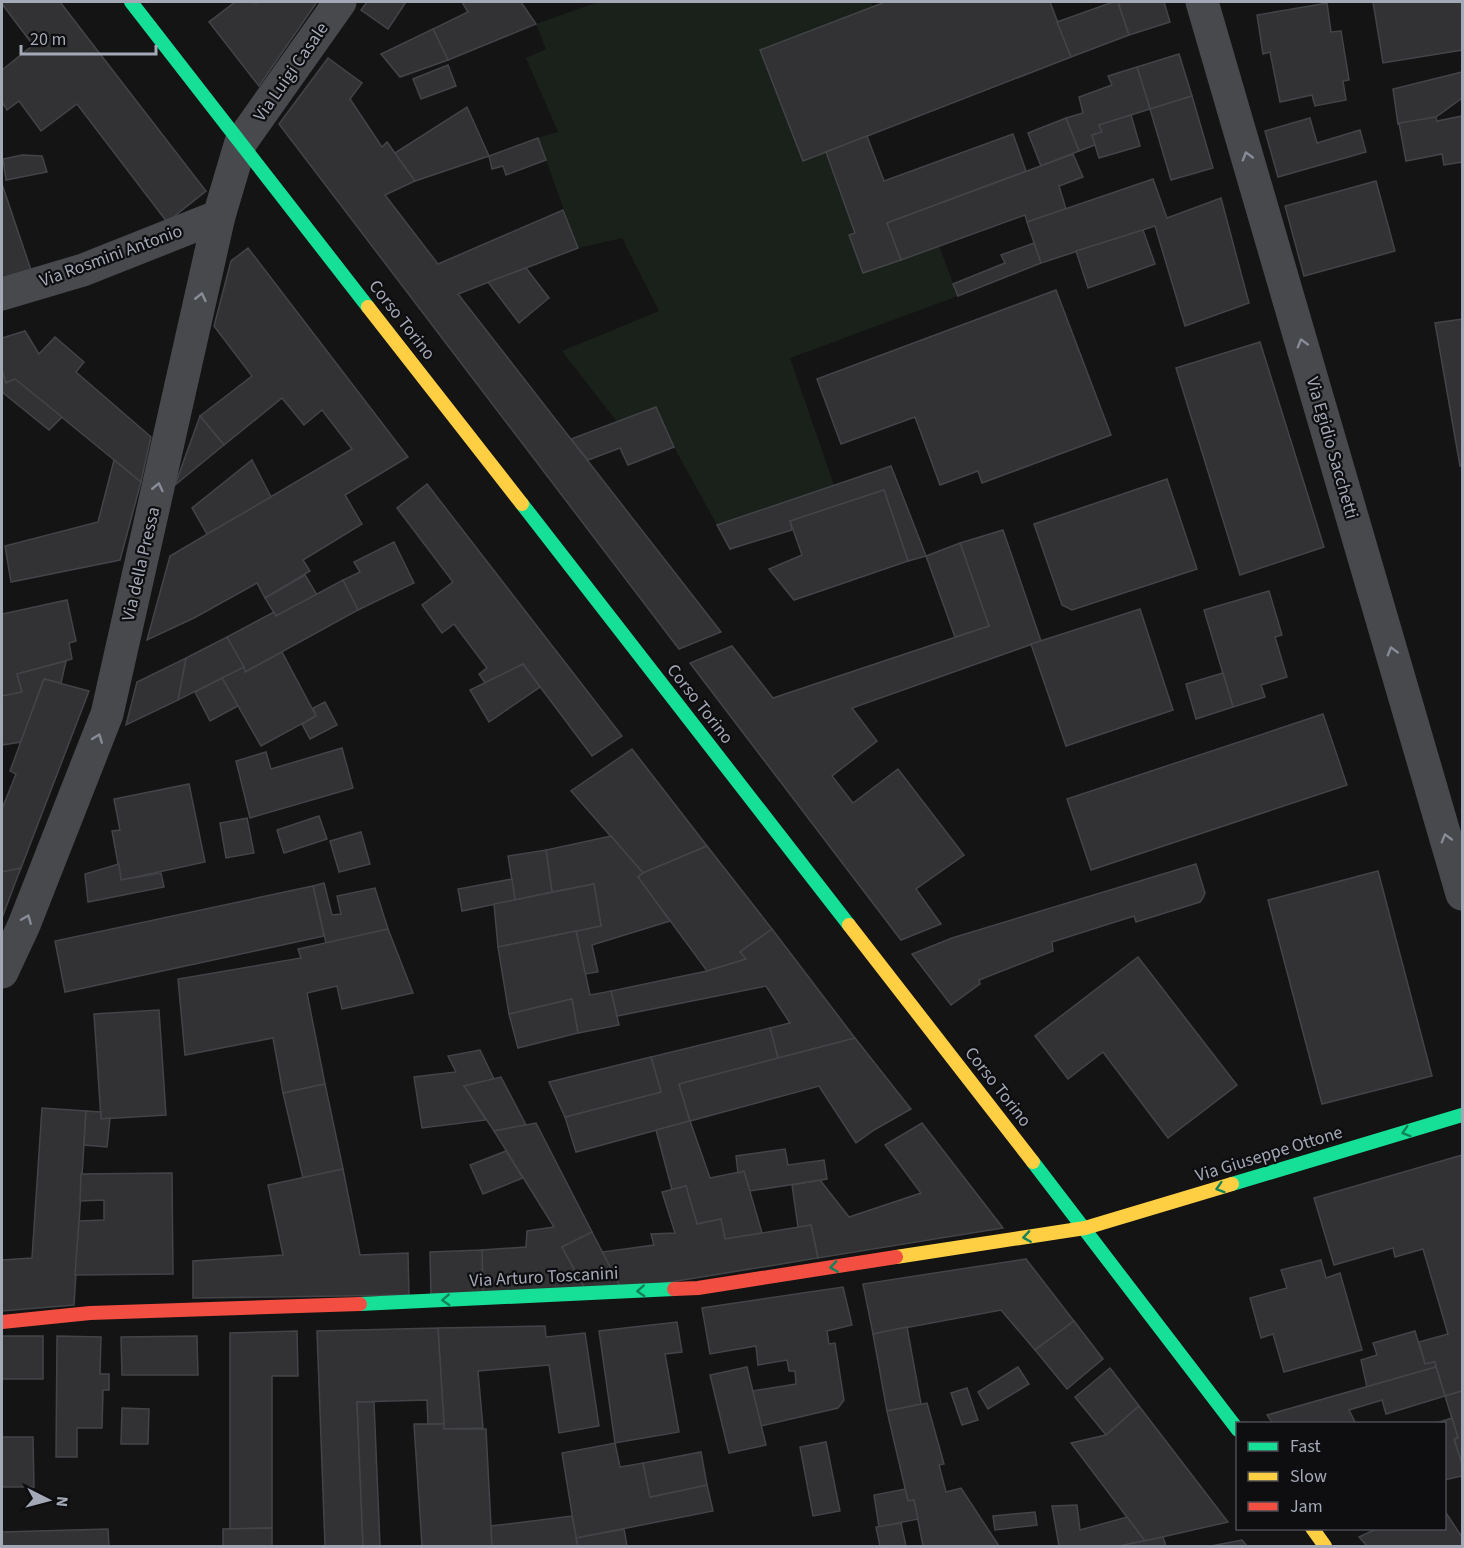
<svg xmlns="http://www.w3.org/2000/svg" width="1464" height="1548" viewBox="0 0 1464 1548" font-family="'Source Sans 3',sans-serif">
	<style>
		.green { fill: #1a211b }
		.building { fill: #323234; stroke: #424448; stroke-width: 1.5 }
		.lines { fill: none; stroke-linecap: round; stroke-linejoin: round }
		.street { stroke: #48494d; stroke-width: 33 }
		.fast { stroke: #16e098; stroke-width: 14 }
		.slow { stroke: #ffcf43; stroke-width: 14 }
		.jam { stroke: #f24e42; stroke-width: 14 }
		.oneway { stroke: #888c97 }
		.oneway2 { stroke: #12825b }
		.labels { text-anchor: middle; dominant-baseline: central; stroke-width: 4.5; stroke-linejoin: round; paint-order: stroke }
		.street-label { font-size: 18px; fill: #a4a9b7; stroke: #0e0e10 }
	</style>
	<rect width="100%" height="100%" fill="#141414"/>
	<path class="green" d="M598,2H871L873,6L760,51L803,161L826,152L855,233L849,235L939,246L958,296L790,358L834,485L717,525L674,447L656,408L617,422L562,351L659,311L622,238L578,248L538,138L558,132L526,58L546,49L536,24Z"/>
	<g class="building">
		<path d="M2,2H60L206,191L167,222L77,104L41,131L19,101L7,110L2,102V70L33,45L2,4Z"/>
		<path d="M235,2H249L257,3L259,2H317L259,86L209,22Z"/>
		<path d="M367,2H406L388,29L361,10Z"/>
		<path d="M462,2H521L536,24L448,60L433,29L468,12Z"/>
		<path d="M885,2H1050L1071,57L803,161L760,50Z"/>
		<path d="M1113,2H1118L1129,35L1071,57L1057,22Z"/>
		<path d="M1118,2H1164L1170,22L1129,35Z"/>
		<path d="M1373,2H1462V50L1383,63Z"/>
		<path d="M1327,3L1331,32L1341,31L1349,80L1343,81L1346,100L1315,106L1312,95L1280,102L1270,52L1263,54L1257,15Z"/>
		<path d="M433,29L448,60L400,77L381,54Z"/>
		<path d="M1179,54L1192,96L1150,109L1137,67Z"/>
		<path d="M328,58L362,83L350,99L382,147L387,142L415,181L385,195L438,264L563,210L578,248L458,294L721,632L679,649L279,124Z"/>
		<path d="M448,65L456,86L421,99L413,79Z"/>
		<path d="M1137,67L1150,109L1099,125L1102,132L1092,135L1095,145L1079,151L1066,118L1083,113L1079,97L1112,85L1108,76Z"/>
		<path d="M1462,72V98L1436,117L1398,124L1393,89Z"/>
		<path d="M1192,96L1213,168L1171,180L1150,109Z"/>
		<path d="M467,107L489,156L415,181L395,153Z"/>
		<path d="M1131,115L1140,146L1099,158L1092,135L1102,132L1099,125Z"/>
		<path d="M1462,116V162L1444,165L1442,154L1406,161L1399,123L1436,117L1437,121Z"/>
		<path d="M1066,118L1079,151L1041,166L1028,133Z"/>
		<path d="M1310,118L1317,143L1360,130L1366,152L1278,177L1265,131Z"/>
		<path d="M1013,134L1026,171L887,223L901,260L863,273L849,235L855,233L826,152L867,136L884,181Z"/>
		<path d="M538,138L546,160L506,175L503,166L492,169L489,156Z"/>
		<path d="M1073,154L1083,177L1059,186L1066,209L1027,222L1025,215L901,260L887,223Z"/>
		<path d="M22,155L42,156L47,172L6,180L3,159Z"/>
		<path d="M1153,179L1167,218L1221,198L1249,303L1185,326L1155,226L1041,263L1027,222Z"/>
		<path d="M1376,181L1395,251L1304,276L1285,206Z"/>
		<path d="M2,184L31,270L2,281Z"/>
		<path d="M1143,230L1155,264L1088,288L1076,251Z"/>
		<path d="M1034,243L1041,263L958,296L953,284L1005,263L1001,255Z"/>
		<path d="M248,248L408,457L345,495L362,524L303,560L310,571L265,598L257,583L194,618L147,640L170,556L352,449L322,410L304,425L282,398L224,445L200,416L252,376L214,326L231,261Z"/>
		<path d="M526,268L549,298L519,323L488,282Z"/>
		<path d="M1056,290L1111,435L982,483L978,471L940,485L915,417L841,444L817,379Z"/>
		<path d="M1462,319V465L1460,466L1435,323Z"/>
		<path d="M25,331L39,354L55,337L84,362L76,372L151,437L141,482L15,379L6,383L2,370V338Z"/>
		<path d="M1260,342L1324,547L1240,575L1176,368Z"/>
		<path d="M2,370L6,383L15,379L62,417L49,430L2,392Z"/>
		<path d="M656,407L674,447L628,465L620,448L588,460L571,439Z"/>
		<path d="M200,416L224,445L175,485Z"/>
		<path d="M114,460L141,482L120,560L11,582L5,546L98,522Z"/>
		<path d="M252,460L271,497L207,534L192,508Z"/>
		<path d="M891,466L926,556L908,561L884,490L790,521L792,530L730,549L717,525Z"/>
		<path d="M1167,479L1197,569L1072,610L1062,605L1034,524Z"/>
		<path d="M427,484L622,736L592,756L523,664L485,683L479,674L487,668L454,624L442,633L422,605L453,582L397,508Z"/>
		<path d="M884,490L908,561L794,600L769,569L802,555L790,521Z"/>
		<path d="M1003,530L1041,641L852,708L877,741L832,776L853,803L898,769L964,855L916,889L941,924L901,940L690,663L732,646L773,698L989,626L960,543Z"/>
		<path d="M394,542L414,583L358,610L343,580L360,572L354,562Z"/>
		<path d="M960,543L989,626L955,637L926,556Z"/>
		<path d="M305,575L317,595L276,616L265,598Z"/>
		<path d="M343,580L358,610L245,672L227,637L274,612L276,616Z"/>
		<path d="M1269,591L1282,635L1275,637L1287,677L1261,685L1265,697L1233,707L1204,610Z"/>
		<path d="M67,600L76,641L69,643L72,659L17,674L22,692L2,696V614Z"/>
		<path d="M1140,609L1173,710L1066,746L1031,644Z"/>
		<path d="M227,637L244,667L178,700L186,658Z"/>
		<path d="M282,652L316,716L261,746L222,678L244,667L245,672Z"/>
		<path d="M186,658L178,700L126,725L137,682Z"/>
		<path d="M66,661L61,683L44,679L21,742L2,745V696L22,692L17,674Z"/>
		<path d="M523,664L540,687L489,722L470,690Z"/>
		<path d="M1223,673L1233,707L1196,719L1186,684Z"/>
		<path d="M222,678L238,706L210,721L195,692Z"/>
		<path d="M44,679L89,691L21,868L2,872V809L16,774L10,771Z"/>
		<path d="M325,702L337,725L310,739L302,724L316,716L313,708Z"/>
		<path d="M1323,714L1347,785L1091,870L1067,799Z"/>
		<path d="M342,748L353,788L250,818L236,761L266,752L271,769Z"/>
		<path d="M632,749L707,846L643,873L571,791Z"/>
		<path d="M189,784L205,862L121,880L112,831L120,830L114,799Z"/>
		<path d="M319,816L327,839L284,853L277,830Z"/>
		<path d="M247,818L254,853L226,858L220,823Z"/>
		<path d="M361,832L370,864L339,872L330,841Z"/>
		<path d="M611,836L643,873L638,877L670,921L592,945L598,972L585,974L576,931L601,926L594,884L552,892L546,850Z"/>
		<path d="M707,846L772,929L740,952L746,959L707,971L638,877L643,873Z"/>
		<path d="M546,850L552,892L515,900L508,856Z"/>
		<path d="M119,864L121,880L161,873L164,887L88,902L85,874Z"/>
		<path d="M1196,864L1205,893L1203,898L1200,902L1136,922L1134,916L1052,942L1053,951L979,980L980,984L951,1005L912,954L952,938Z"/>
		<path d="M21,868L17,878L2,918V872Z"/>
		<path d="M1378,871L1432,1076L1322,1104L1268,900Z"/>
		<path d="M512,879L515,900L462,911L458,889Z"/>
		<path d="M324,883L332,915L341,914L337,896L375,888L388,929L326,943L313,886Z"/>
		<path d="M594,884L601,926L498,947L494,904Z"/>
		<path d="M313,886L324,936L65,992L55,941Z"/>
		<path d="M388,929L413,993L342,1009L337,986L307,993L325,1084L283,1093L273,1038L185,1055L178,979L301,958L298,949Z"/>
		<path d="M772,929L855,1038L778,1058L770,1028L790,1023L766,986L617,1016L611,991L707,971L746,959L740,952Z"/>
		<path d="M576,931L590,995L611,991L619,1025L578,1033L572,999L509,1014L498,947Z"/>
		<path d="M1138,957L1237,1085L1168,1138L1103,1052L1068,1079L1035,1036Z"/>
		<path d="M572,999L578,1033L518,1048L509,1014Z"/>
		<path d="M159,1010L166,1115L101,1119L94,1014Z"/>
		<path d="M770,1028L778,1058L679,1084L690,1121L576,1152L565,1117L661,1092L651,1057Z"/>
		<path d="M855,1038L911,1109L874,1130L856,1143L819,1086L690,1121L679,1084Z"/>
		<path d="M480,1050L494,1079L464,1086L486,1120L422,1128L414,1077L456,1072L448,1056Z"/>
		<path d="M651,1057L661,1092L565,1117L549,1082Z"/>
		<path d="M501,1077L526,1125L494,1131L464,1086Z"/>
		<path d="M325,1084L343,1169L303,1178L283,1093Z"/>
		<path d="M42,1108L86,1111L74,1305L2,1311V1260L32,1258Z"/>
		<path d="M86,1111L101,1112V1119L110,1118L107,1147L84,1145Z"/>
		<path d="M690,1121L710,1178L744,1171L762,1233L725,1239L721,1219L697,1224L686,1186L672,1190L656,1130Z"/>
		<path d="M536,1123L592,1232L562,1247L586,1291L483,1294L482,1250L526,1247L527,1231L554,1227L494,1131Z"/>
		<path d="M922,1123L1003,1228L818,1258L811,1225L798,1227L792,1185L820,1180L849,1217L921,1193L885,1145Z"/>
		<path d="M785,1149L788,1165L824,1160L827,1179L750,1191L744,1171L738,1173L736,1156Z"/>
		<path d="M506,1151L523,1178L483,1194L470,1165Z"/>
		<path d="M1462,1155V1391L1445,1396L1435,1362L1425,1364L1419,1342L1448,1334L1423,1249L1395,1257L1393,1248L1334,1265L1314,1198Z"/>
		<path d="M343,1169L360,1255L408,1253L409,1295L193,1298V1261L283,1255L268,1185Z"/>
		<path d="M172,1173L173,1274L75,1275L79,1221L104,1220V1200L80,1201L81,1174Z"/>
		<path d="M686,1186L697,1224L721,1219L725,1239L811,1225L818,1258L622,1290L602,1252L654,1245L651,1234L675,1233L662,1192Z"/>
		<path d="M592,1232L622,1290L586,1291L562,1247Z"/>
		<path d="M482,1250L483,1294H431L430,1252Z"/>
		<path d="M1026,1259L1074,1321L1035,1350L1001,1310L873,1334L863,1284Z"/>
		<path d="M1321,1260L1326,1278L1340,1273L1362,1350L1284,1372L1273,1334L1261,1338L1250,1298L1287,1288L1281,1270Z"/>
		<path d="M843,1287L852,1325L827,1331L829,1344L835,1343L844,1400L838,1408L761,1426L752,1391L796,1384L795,1371H789L787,1360L758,1365L756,1346L710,1354L702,1308Z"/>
		<path d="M1074,1321L1103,1359L1067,1389L1035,1350Z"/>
		<path d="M677,1322L682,1352L665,1354L679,1432L615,1443L599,1331Z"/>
		<path d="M545,1326L546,1337L585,1333L599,1426L559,1433L549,1365L478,1371L483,1428L444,1429L438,1328Z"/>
		<path d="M907,1327L921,1404L887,1411L873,1334Z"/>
		<path d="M438,1328L444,1424H428L427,1400L357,1402L363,1546H325L317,1331Z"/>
		<path d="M297,1331L298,1376H272V1528L230,1529V1333Z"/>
		<path d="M1415,1331L1425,1364L1435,1362L1436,1367L1367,1387L1361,1360L1377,1355L1373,1343Z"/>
		<rect x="2" y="1336" width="41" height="43"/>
		<path d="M57,1336L101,1337L100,1374H109V1390H103L102,1428H77V1457H56Z"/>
		<path d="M197,1336L198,1375H122L121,1337Z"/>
		<path d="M747,1367L766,1445L729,1453L710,1375Z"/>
		<path d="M1018,1367L1029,1384L988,1409L978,1392Z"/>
		<path d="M1436,1367L1445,1396L1386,1414L1382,1400L1349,1410L1356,1424H1273L1267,1415Z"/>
		<path d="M1110,1368L1139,1406L1106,1435L1075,1397Z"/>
		<path d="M967,1388L978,1420L962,1425L951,1393Z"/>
		<path d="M1462,1391V1464L1454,1439L1458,1438L1445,1396Z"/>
		<path d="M357,1402H374L380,1546H363Z"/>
		<path d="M927,1403L944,1464L939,1465L946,1492L961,1488L999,1546H923L914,1500L908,1501L887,1411Z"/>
		<path d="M1139,1406L1228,1522L1145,1541L1071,1443L1106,1435Z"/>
		<path d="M122,1408L149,1409L148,1444H121Z"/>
		<path d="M1452,1418L1458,1438L1454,1439L1462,1464V1476L1444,1480V1424H1433Z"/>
		<path d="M414,1424H444V1429H486L492,1546H422Z"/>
		<path d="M2,1437H33L34,1487H2Z"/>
		<path d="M826,1442L840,1511L813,1516L800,1447Z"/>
		<path d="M615,1443L620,1467L643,1463L650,1497L707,1485L713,1511L576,1538L562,1453Z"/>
		<path d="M701,1452L707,1485L650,1497L643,1463Z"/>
		<path d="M905,1489L908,1501L914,1500L918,1519L879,1527L874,1495Z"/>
		<path d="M1077,1505L1080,1530L1127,1517L1145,1541L1120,1546H1059L1052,1506Z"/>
		<path d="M1444,1510L1462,1537V1546H1367L1359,1537L1378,1528H1444Z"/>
		<path d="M1035,1512L1037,1525L995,1530L993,1516Z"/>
		<path d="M572,1516L578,1546H492L491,1526Z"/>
		<path d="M901,1523L906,1546H880L876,1527Z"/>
		<path d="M272,1528V1546H223V1529Z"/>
		<path d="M108,1529L109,1546H2V1532Z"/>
		<path d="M624,1529L627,1546H578L576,1538Z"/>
		<path d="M1163,1537L1166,1546H1120L1129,1544Z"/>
		<path d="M1242,1540L1247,1546H1211Z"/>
	</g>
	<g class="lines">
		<g class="street">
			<path d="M1202,2L1462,894"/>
			<path d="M2,294L83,270L219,216"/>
			<path d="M2,972L24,925L107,714L219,216L241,142L340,2"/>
		</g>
		<g class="fast">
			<path d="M131,2L368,307"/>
			<path d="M522,504L849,925"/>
			<path d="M1033,1162L1238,1430"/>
			<path d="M1232,1184L1462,1115"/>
			<path d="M360,1304L674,1289"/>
		</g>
		<g class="slow">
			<path d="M368,307L522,504"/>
			<path d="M849,925L1033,1162"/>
			<path d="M896,1257L1085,1228L1232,1184"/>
			<path d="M1312,1528L1325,1546"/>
		</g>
		<g class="jam">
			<path d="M674,1289L698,1288L896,1257"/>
			<path d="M2,1322L90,1313L360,1304"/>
		</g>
	</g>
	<defs><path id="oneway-chevron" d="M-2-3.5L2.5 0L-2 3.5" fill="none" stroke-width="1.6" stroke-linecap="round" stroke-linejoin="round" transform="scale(1.5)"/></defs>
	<g class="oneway">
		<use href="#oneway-chevron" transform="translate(1247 156) rotate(-106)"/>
		<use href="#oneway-chevron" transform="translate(201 297) rotate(-77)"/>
		<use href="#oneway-chevron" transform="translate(1302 343) rotate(-106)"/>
		<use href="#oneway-chevron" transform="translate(158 487) rotate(-77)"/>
		<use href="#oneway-chevron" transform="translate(1392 651) rotate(-106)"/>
		<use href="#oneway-chevron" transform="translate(98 738) rotate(-69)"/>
		<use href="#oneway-chevron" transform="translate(1446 838) rotate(-106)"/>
		<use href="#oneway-chevron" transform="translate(27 919) rotate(-68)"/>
	</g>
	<g class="oneway2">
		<use href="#oneway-chevron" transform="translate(1406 1132) rotate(163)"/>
		<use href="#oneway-chevron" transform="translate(1220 1188) rotate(163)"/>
		<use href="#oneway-chevron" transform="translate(1027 1237) rotate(171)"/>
		<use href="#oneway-chevron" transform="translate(834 1267) rotate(171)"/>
		<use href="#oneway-chevron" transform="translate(641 1291) rotate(177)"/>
		<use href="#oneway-chevron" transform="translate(446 1300) rotate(177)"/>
	</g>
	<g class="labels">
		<g class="street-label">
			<text transform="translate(291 72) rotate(-55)">Via Luigi Casale</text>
			<text transform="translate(111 256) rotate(-20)">Via Rosmini Antonio</text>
			<text transform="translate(402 320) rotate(52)">Corso Torino</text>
			<text transform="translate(1332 448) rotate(74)">Via Egidio Sacchetti</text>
			<text transform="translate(141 564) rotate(-77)">Via della Pressa</text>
			<text transform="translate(700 704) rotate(52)">Corso Torino</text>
			<text transform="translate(998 1087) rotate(52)">Corso Torino</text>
			<text transform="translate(1269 1154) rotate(-17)">Via Giuseppe Ottone</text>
			<text transform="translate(544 1277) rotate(-3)">Via Arturo Toscanini</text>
		</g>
	</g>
	<rect width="1464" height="1548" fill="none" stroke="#a4a9b7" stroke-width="6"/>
	<rect x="1236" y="1422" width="210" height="108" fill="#0e0e10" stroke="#4a4c53" stroke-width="1.5"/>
	<rect x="1248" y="1442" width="30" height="9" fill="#16e098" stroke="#4a4c53" stroke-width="1.5"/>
	<text x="1290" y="1452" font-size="18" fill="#a4a9b7">Fast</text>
	<rect x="1248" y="1472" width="30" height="9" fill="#ffcf43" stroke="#4a4c53" stroke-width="1.5"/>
	<text x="1290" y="1482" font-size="18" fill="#a4a9b7">Slow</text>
	<rect x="1248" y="1502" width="30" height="9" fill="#f24e42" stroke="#4a4c53" stroke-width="1.5"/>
	<text x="1290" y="1512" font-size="18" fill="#a4a9b7">Jam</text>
	<g transform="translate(48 1500) rotate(96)" stroke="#0e0e10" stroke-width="4.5" paint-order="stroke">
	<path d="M0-4.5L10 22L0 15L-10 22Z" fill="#a4a9b7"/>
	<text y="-9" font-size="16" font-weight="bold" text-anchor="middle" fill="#a4a9b7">N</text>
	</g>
	<path d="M21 45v9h135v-9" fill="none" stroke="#a4a9b7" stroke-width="3"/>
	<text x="30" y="45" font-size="18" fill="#a4a9b7" stroke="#0e0e10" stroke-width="4.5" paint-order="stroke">20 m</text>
</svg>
